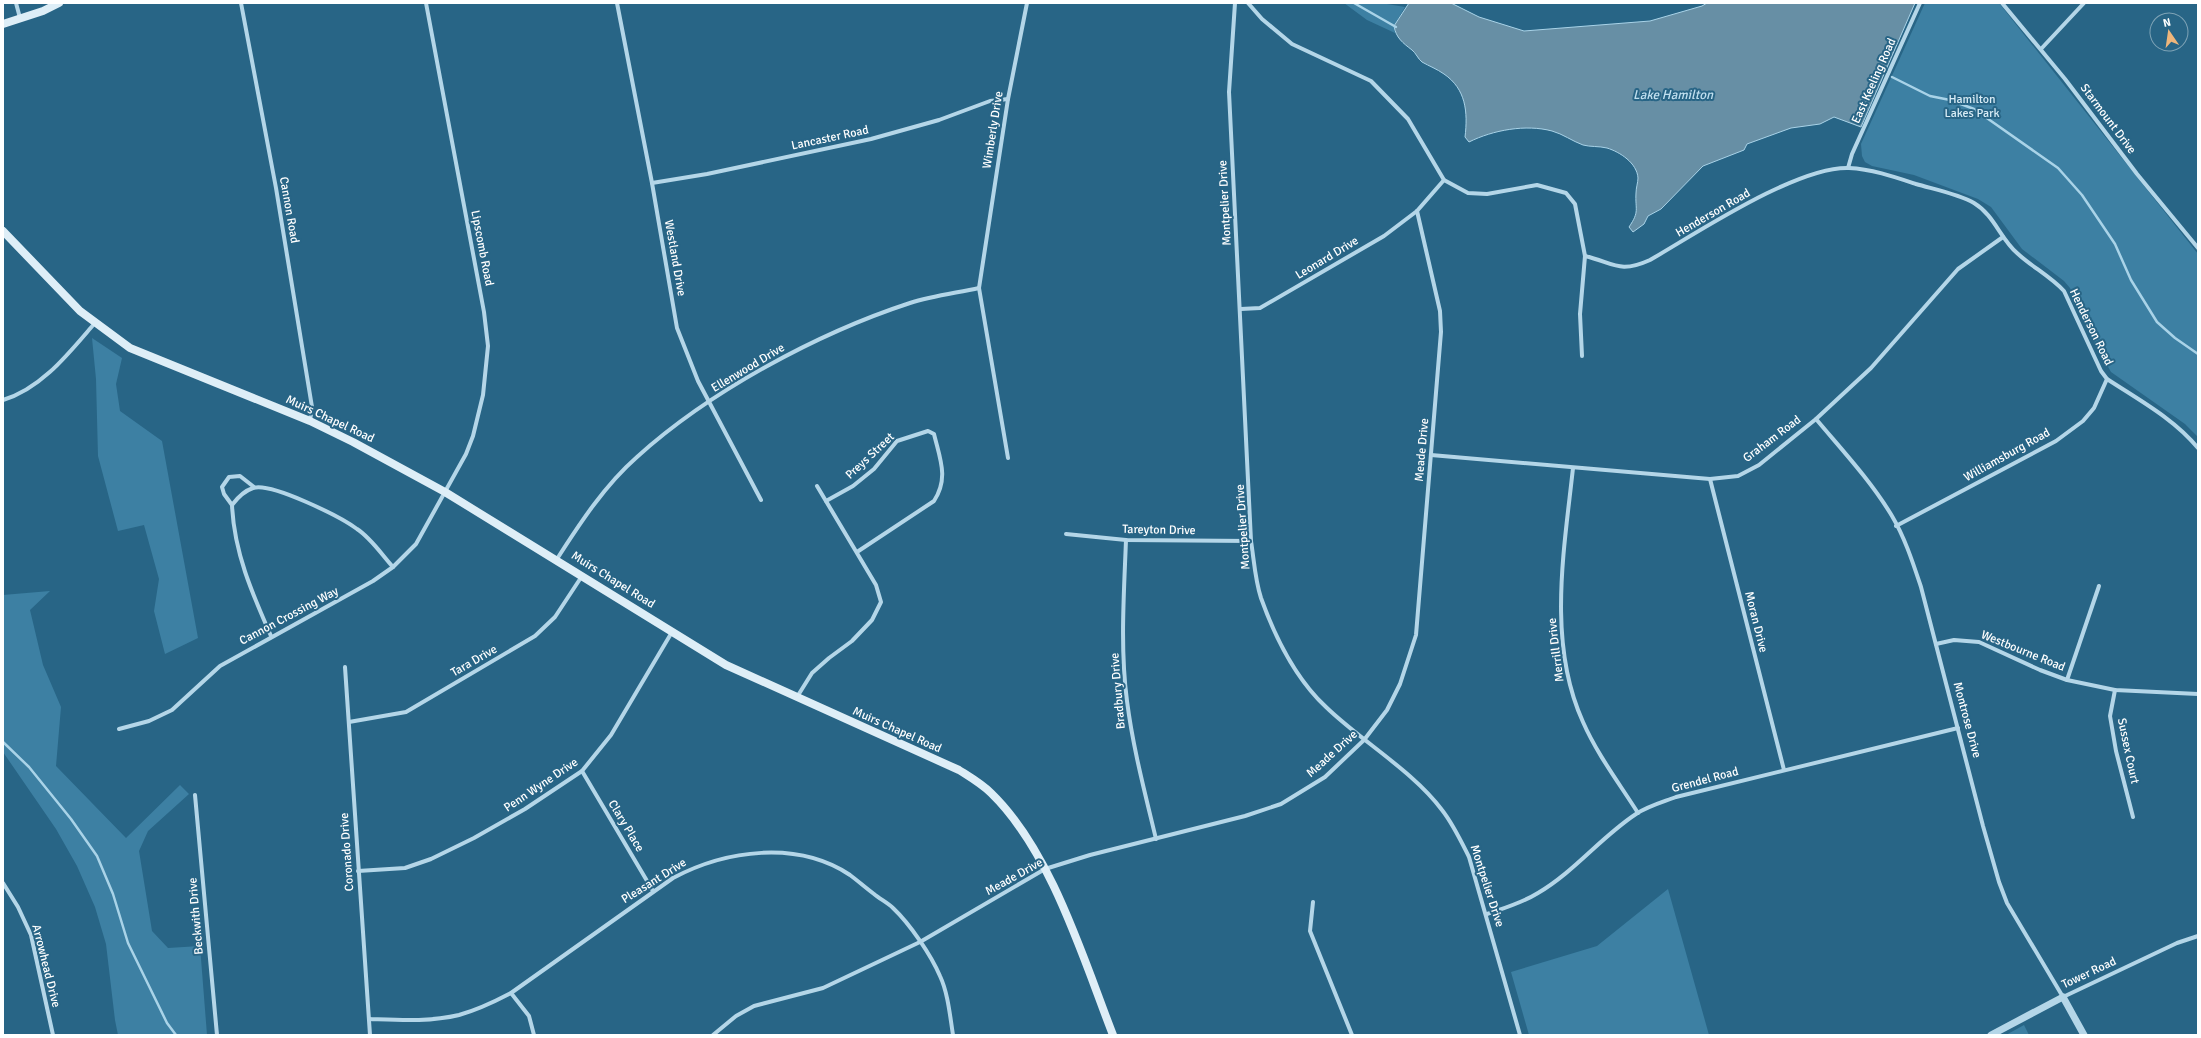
<svg xmlns="http://www.w3.org/2000/svg" width="2201" height="1038" viewBox="0 0 2201 1038" font-family="Signika,sans-serif">
	<style>
		.green { fill: #3d80a3 }
		.water { fill: #678fa5; stroke: #a9d3e8 }
		.lines { fill: none; stroke-linecap: round; stroke-linejoin: round }
		.stream { stroke: #a9d3e8; stroke-width: 2.5 }
		.minor { stroke: #b4d6e8; stroke-width: 4 }
		.tertiary { stroke: #b4d6e8; stroke-width: 7 }
		.secondary { stroke: #deeef7; stroke-width: 8 }
		.labels { text-anchor: middle; dominant-baseline: central; stroke-width: 4; stroke-linejoin: round; paint-order: stroke }
		.street-label { font-size: 12px; fill: #fff; stroke: #286586 }
		.park-label { font-size: 12px; fill: #d8ecf6; stroke: #286586 }
		.water-label { font-size: 13px; font-style: italic; fill: #c0dfef; stroke: #286586 }
	</style>
	<rect width="100%" height="100%" fill="#286586"/>
	<g class="green">
		<path d="M1344,3H1381L1405,7L1394,26L1395,33L1367,20Z"/>
		<path d="M1925,3H1999L2198,254V437L2185,424L2111,372L2094,342L2070,288L2064,281L2022,249L1991,207L1978,199L1914,175L1872,166L1865,162L1862,156L1861,144Z"/>
		<path d="M92,338L122,358L116,384L120,411L162,441L198,638L165,654L154,611L159,579L144,525L118,531L98,456L96,379Z"/>
		<path d="M50,591L30,610L43,665L61,707L56,766L126,838L180,785L189,794L148,831L139,851L152,931L168,948L200,946L207,1035H118L115,1020L106,944L95,907L77,866L56,829L3,752V595Z"/>
		<path d="M1668,889L1709,1035H1529L1511,972L1597,946Z"/>
		<path d="M2024,1025L2029,1035H2006Z"/>
	</g>
	<path class="water" d="M1409,3H1451L1479,17L1524,31L1650,21L1702,6L1707,3H1915L1861,127L1834,117L1820,124L1791,128L1747,144L1744,150L1703,166L1661,209L1648,216L1644,224L1633,232L1629,227C1640,211 1635,210 1636,193C1636,188 1638,182 1638,178C1637,163 1620,152 1607,148C1599,146 1590,147 1583,145C1572,141 1563,134 1552,131C1526,124 1493,130 1469,142L1465,137C1468,112 1466,89 1444,74C1437,69 1429,66 1422,62C1418,59 1416,53 1412,50C1403,43 1396,38 1394,26Z"/>
	<g class="lines">
		<g class="stream">
			<path d="M1354,3L1396,27"/>
			<path d="M1892,77L1930,96L1950,100L1974,109L2058,168L2082,195L2115,244L2131,280L2157,322L2175,338L2198,354"/>
			<path d="M3,742L29,767L71,819L97,856L113,894L128,943L167,1023L176,1035"/>
		</g>
		<g class="minor">
			<path d="M16,3L20,18"/>
			<path d="M241,3L276,188L312,407L310,421"/>
			<path d="M617,3L652,183L677,328L698,381L761,500"/>
			<path d="M1235,3L1229,92L1251,541C1254,560 1255,580 1261,598C1275,637 1295,678 1326,707C1361,741 1413,771 1442,810C1453,824 1461,841 1469,857L1520,1035"/>
			<path d="M1248,3L1262,19L1292,44L1371,81L1408,119L1444,180L1468,193L1487,194L1537,185L1566,193L1575,204L1585,256L1580,314L1582,356"/>
			<path d="M2002,3L2065,79L2137,174L2198,248"/>
			<path d="M2041,49L2084,3"/>
			<path d="M1848,168L1852,154L1920,3"/>
			<path d="M652,183L707,174L871,139L939,120L990,101L1008,99"/>
			<path d="M1585,256C1614,263 1619,274 1650,260C1697,233 1797,166 1849,168C1872,169 1895,177 1916,184C1933,189 1959,194 1974,203C1994,215 2000,238 2017,253C2032,267 2050,276 2064,291L2101,371L2107,379C2139,400 2173,418 2198,448"/>
			<path d="M1241,309L1260,308L1384,236L1417,211L1444,180"/>
			<path d="M3,400C41,389 69,353 94,324"/>
			<path d="M1816,419C1842,450 1871,481 1892,516C1905,538 1913,563 1921,587L1983,826L1999,882L2007,903L2063,997L2177,943L2198,936"/>
			<path d="M1431,455L1710,479L1738,476L1759,465L1816,419L1871,368L1958,269L2003,237"/>
			<path d="M1008,458L979,288L1008,99L1027,3"/>
			<path d="M1573,468C1564,551 1547,643 1583,722C1597,754 1619,783 1638,813"/>
			<path d="M1710,479L1784,770"/>
			<path d="M826,501L853,486L874,469L897,441L928,431L934,434C940,459 949,478 934,501L857,552"/>
			<path d="M232,505L224,494L222,487L229,477L240,476L254,487"/>
			<path d="M1896,526L2056,441L2083,421L2094,408L2107,379"/>
			<path d="M1066,534L1126,540L1251,541"/>
			<path d="M1126,540C1124,593 1120,648 1127,701C1133,748 1145,793 1156,839"/>
			<path d="M557,559C580,523 605,485 637,457C710,391 818,333 910,303C932,296 956,293 979,288"/>
			<path d="M271,636C252,593 234,552 232,505C238,497 244,491 253,488C271,482 341,517 357,529C371,538 382,555 393,567"/>
			<path d="M1936,644L1954,640L1979,642L2040,670L2067,680L2115,690L2198,694"/>
			<path d="M345,667L370,1035"/>
			<path d="M2067,680L2099,586"/>
			<path d="M2115,690L2110,716L2116,751L2133,817"/>
			<path d="M797,697L812,673L829,658L852,641L872,620L881,602L876,585L817,486"/>
			<path d="M349,722L406,712L535,636L555,617L582,576"/>
			<path d="M119,729L149,721L172,710L220,666L373,581L393,567L416,544L466,454L473,436L483,395L488,346L484,312L426,3"/>
			<path d="M582,771L653,891"/>
			<path d="M195,795L217,1035"/>
			<path d="M358,871L405,868L431,859L474,838L525,809L582,771L611,735L672,632"/>
			<path d="M3,883L18,907L31,935L53,1035"/>
			<path d="M1313,902L1310,931L1352,1035"/>
			<path d="M1487,914C1504,908 1522,903 1538,893C1574,872 1601,837 1636,814C1648,806 1663,802 1676,797L1958,728"/>
			<path d="M511,993L529,1016L534,1035"/>
			<path d="M369,1019C399,1020 430,1022 459,1015C477,1010 494,1002 511,993L673,878C726,850 797,840 850,875C858,881 866,888 874,894C880,899 888,903 893,908C910,924 931,955 940,976C948,993 950,1016 953,1035"/>
			<path d="M713,1035L736,1016L754,1006L823,988L920,942L1045,869L1090,855L1245,816L1281,804L1325,777L1364,740L1387,710L1400,684L1416,635L1441,332L1440,311L1417,211"/>
		</g>
		<path class="tertiary" d="M1991,1035L2063,997L2084,1035"/>
		<g class="secondary">
			<path d="M3,24L43,11L59,3"/>
			<path d="M3,231L80,311L130,348L310,421L353,442L445,492L726,665L959,770C970,777 982,784 991,793C1051,851 1083,958 1113,1035"/>
		</g>
	</g>
	<g class="labels">
		<g class="street-label">
			<text transform="translate(1874 81) rotate(-66)">East Keeling Road</text>
			<text transform="translate(2108 119) rotate(53)">Starmount Drive</text>
			<text transform="translate(993 130) rotate(-81)">Wimberly Drive</text>
			<text transform="translate(830 138) rotate(-12)">Lancaster Road</text>
			<text transform="translate(1225 203) rotate(-93)">Montpelier Drive</text>
			<text transform="translate(289 210) rotate(80)">Cannon Road</text>
			<text transform="translate(1713 213) rotate(-30)">Henderson Road</text>
			<text transform="translate(482 248) rotate(79)">Lipscomb Road</text>
			<text transform="translate(675 258) rotate(80)">Westland Drive</text>
			<text transform="translate(1327 258) rotate(-31)">Leonard Drive</text>
			<text transform="translate(2091 327) rotate(64)">Henderson Road</text>
			<text transform="translate(748 368) rotate(-31)">Ellenwood Drive</text>
			<text transform="translate(330 419) rotate(25)">Muirs Chapel Road</text>
			<text transform="translate(1772 439) rotate(-37)">Graham Road</text>
			<text transform="translate(1422 450) rotate(-85)">Meade Drive</text>
			<text transform="translate(2007 455) rotate(-29)">Williamsburg Road</text>
			<text transform="translate(870 456) rotate(-43)">Preys Street</text>
			<text transform="translate(1243 527) rotate(-94)">Montpelier Drive</text>
			<text transform="translate(1159 530) rotate(1)">Tareyton Drive</text>
			<text transform="translate(613 580) rotate(32)">Muirs Chapel Road</text>
			<text transform="translate(289 616) rotate(-28)">Cannon Crossing Way</text>
			<text transform="translate(1756 622) rotate(76)">Moran Drive</text>
			<text transform="translate(1556 650) rotate(-97)">Merrill Drive</text>
			<text transform="translate(2023 651) rotate(22)">Westbourne Road</text>
			<text transform="translate(474 661) rotate(-30)">Tara Drive</text>
			<text transform="translate(1118 691) rotate(-95)">Bradbury Drive</text>
			<text transform="translate(1967 720) rotate(75)">Montrose Drive</text>
			<text transform="translate(897 730) rotate(24)">Muirs Chapel Road</text>
			<text transform="translate(2128 751) rotate(78)">Sussex Court</text>
			<text transform="translate(1332 754) rotate(-42)">Meade Drive</text>
			<text transform="translate(1705 780) rotate(-15)">Grendel Road</text>
			<text transform="translate(541 785) rotate(-34)">Penn Wyne Drive</text>
			<text transform="translate(626 826) rotate(59)">Clary Place</text>
			<text transform="translate(347 852) rotate(-94)">Coronado Drive</text>
			<text transform="translate(1014 877) rotate(-29)">Meade Drive</text>
			<text transform="translate(654 881) rotate(-32)">Pleasant Drive</text>
			<text transform="translate(1487 886) rotate(72)">Montpelier Drive</text>
			<text transform="translate(196 916) rotate(-95)">Beckwith Drive</text>
			<text transform="translate(46 966) rotate(76)">Arrowhead Drive</text>
			<text transform="translate(2089 973) rotate(-25)">Tower Road</text>
		</g>
		<g class="park-label">
			<text x="1972" y="99">Hamilton<tspan x="1972" dy="14">Lakes Park</tspan></text>
		</g>
		<g class="water-label">
			<text x="1673" y="95">Lake Hamilton</text>
		</g>
	</g>
	<rect width="2201" height="1038" fill="none" stroke="#ffffff" stroke-width="8"/>
	<g transform="translate(2169 32) rotate(347)"><circle r="19" fill="#286586" stroke="#7ea3b6"/>
	<path d="M0-3L7 15L0 10L-7 15Z" fill="#efb67b"/>
	<text y="-6" font-size="11" font-weight="bold" text-anchor="middle" fill="#ffffff">N</text>
	</g>
</svg>
